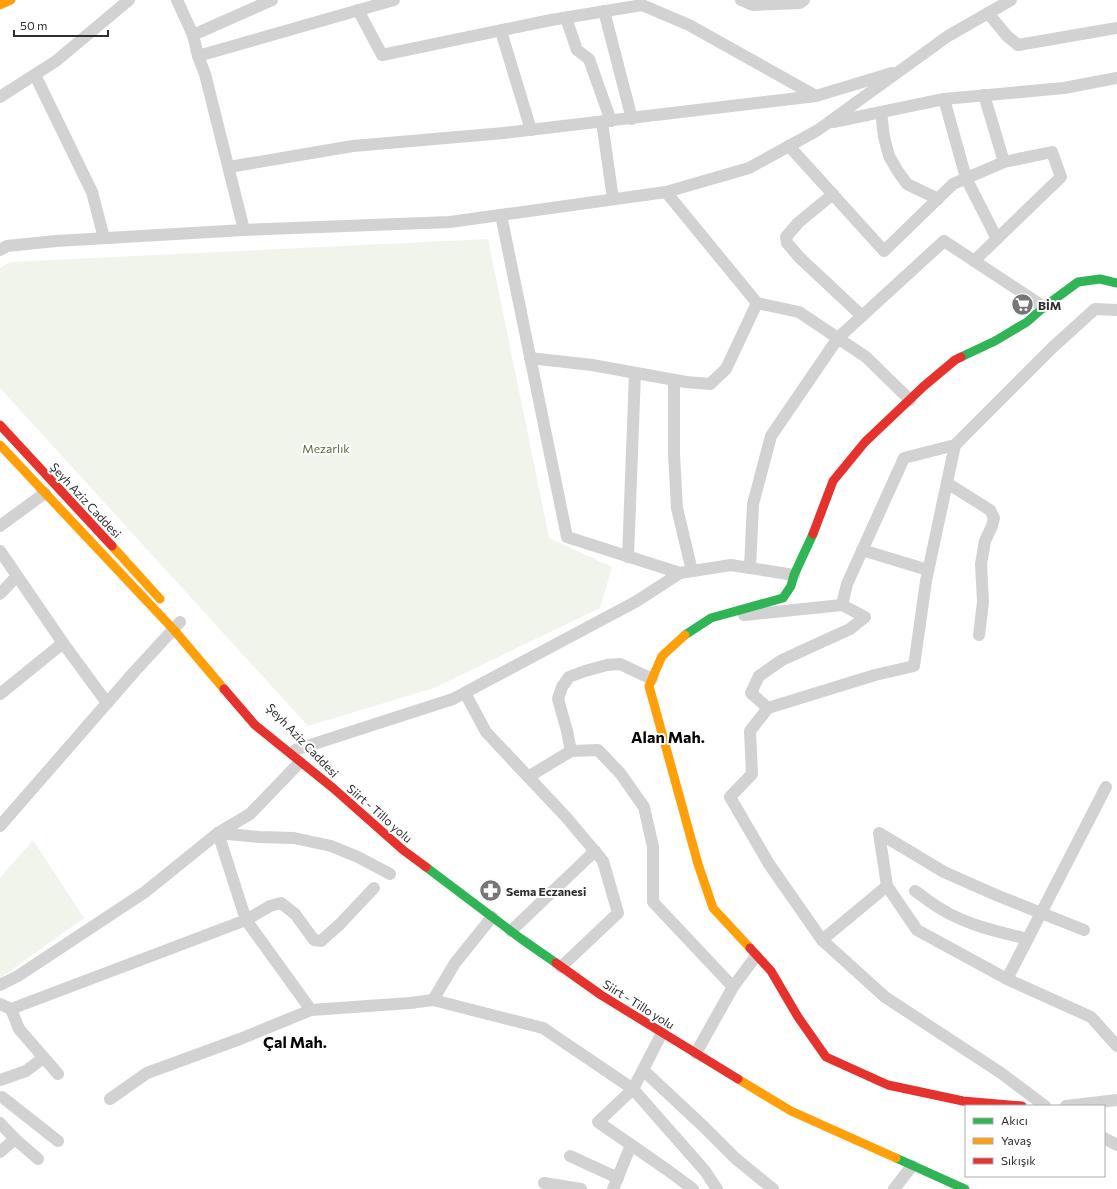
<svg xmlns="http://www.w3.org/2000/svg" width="1117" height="1189" viewBox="0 0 1117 1189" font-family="Commissioner,sans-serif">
  <rect width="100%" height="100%" fill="#fff"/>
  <g fill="#f1f4eb">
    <path d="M488 239 549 538 612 567 600 608 434 688 308 726 0 388V268L10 262Z"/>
    <path d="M33 840 84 918 0 978V878Z"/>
  </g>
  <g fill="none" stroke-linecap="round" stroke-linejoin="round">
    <g stroke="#d2d2d2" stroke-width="12">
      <path d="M177 0 193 35 198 56 205 74 244 230"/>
      <path d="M741 0 753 5 800 3 804 0"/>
      <path d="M358 10 382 55 551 20 642 5 689 25 816 96"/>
      <path d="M604 11 632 119"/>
      <path d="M988 13 1007 36 1018 45 1117 28"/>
      <path d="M566 18 577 50 589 59 611 121"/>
      <path d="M501 31 531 130"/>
      <path d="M193 35 272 0"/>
      <path d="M198 56 394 0"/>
      <path d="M35 75 92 192 104 238"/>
      <path d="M984 95 1004 162"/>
      <path d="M0 97 56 61 129 0"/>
      <path d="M944 99 966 178 997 239"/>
      <path d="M881 112 884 137 889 156 897 170 907 184 938 199"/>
      <path d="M602 122 613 199"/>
      <path d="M833 122 944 99 1064 88 1117 78"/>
      <path d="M789 146 884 251 953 184 1004 162 1052 152 1061 177 974 261"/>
      <path d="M229 167 353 146 504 133 816 96 892 73"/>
      <path d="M666 192 757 303 799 312 866 357 910 400"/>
      <path d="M833 194 798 223 786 237 787 243 799 257 862 316"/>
      <path d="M501 215 567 537 680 573"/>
      <path d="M0 250 7 246 56 241 244 230 450 222 666 192 749 168 818 130 948 36 1011 0"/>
      <path d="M530 358 592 365 686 382 710 384 726 369 757 303"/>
      <path d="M674 380V454L677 508 692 571"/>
      <path d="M955 445 926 581 914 666 875 675 768 708 750 731 752 774 730 797 769 864 822 940 885 997 1001 1073 1045 1106"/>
      <path d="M947 483 990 510 994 518 992 526 985 541 981 564 983 602 979 635"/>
      <path d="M0 526 45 493"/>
      <path d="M862 550 928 570"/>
      <path d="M0 551 63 643 107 703"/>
      <path d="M628 557 635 373"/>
      <path d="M750 568 753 504 771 436 838 338 944 241 1044 307"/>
      <path d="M0 594 17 576"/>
      <path d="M842 605 847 584 904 458 955 445 1053 347 1095 309 1117 310"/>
      <path d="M744 615 842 605 865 617 850 629 782 660 759 676 751 693 768 708"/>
      <path d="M465 693 486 732 566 817 603 861 618 913 561 967"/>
      <path d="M0 694 63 643"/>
      <path d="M295 750 453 699 637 601 680 573 731 565 794 575"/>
      <path d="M571 751 567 731 558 699 562 687 569 677 585 671 607 665 620 664 652 679"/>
      <path d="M528 777 571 751 598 750 620 773 644 807 653 847V902L733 987 756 956"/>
      <path d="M0 826 135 671 180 622"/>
      <path d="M390 874 358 857 331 846 294 838 259 837 218 833 246 920 311 1010 410 1003 433 1000 543 1028 633 1089 662 1033"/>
      <path d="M915 891C924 897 932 904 941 909 967 925 998 932 1028 939"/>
      <path d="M1084 930 996 895 944 872 879 833 887 886 917 930 1007 979 1091 1017 1117 1046"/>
      <path d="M511 931 595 851"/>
      <path d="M822 940 887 886"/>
      <path d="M1007 979 1106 787"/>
      <path d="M0 985 18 976 145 892 218 833 250 814 300 762"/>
      <path d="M433 1000 455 963 492 917"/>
      <path d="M0 1004 11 1009 246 920 270 906 281 903 295 914 314 940 321 941 339 925 374 888"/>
      <path d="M11 1009 19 1029 58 1074"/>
      <path d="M696 1053 733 987"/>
      <path d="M643 1070 703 1126 735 1158 773 1189"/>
      <path d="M0 1080 26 1071 43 1058"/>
      <path d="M2 1097 58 1141"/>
      <path d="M110 1099 147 1073 240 1039 311 1010"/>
      <path d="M1066 1106 1117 1100"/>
      <path d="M0 1123 15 1139 38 1159"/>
      <path d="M1104 1138 1117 1145"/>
      <path d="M0 1152 15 1139"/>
      <path d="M570 1156 618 1178"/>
      <path d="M544 1183 581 1189"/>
      <path d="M613 1189 631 1145"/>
      <path d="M693 1189 666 1169 598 1122 633 1089 705 1171 717 1189"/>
      <path d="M894 1189 912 1166"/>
    </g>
    <g stroke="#30b455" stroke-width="9">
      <path d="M961 357 995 341 1027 322 1044 307 1078 282 1100 279 1117 283"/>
      <path d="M685 635 711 618 783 598 791 586 794 575 813 534"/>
      <path d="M426 867 520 938 556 963"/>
      <path d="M896 1158 965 1189"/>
    </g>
    <g stroke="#ff9f0a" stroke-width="9">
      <path d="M0 5 11 0"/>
      <path d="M0 445 174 630 224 689"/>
      <path d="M112 546 160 599"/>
      <path d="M685 635 662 656 649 686 698 864 713 908 750 948"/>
      <path d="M738 1079 791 1111 896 1158"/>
    </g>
    <g stroke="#e5322d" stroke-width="9">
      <path d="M0 425 112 546"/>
      <path d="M813 534 833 481 865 442 924 386 955 360 961 357"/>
      <path d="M224 689 255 725 333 788 403 850 426 867"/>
      <path d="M750 948 771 971 798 1017 826 1057 888 1085 963 1101 1022 1106"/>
      <path d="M556 963 601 995 738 1079"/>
    </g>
  </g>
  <defs>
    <symbol id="supermarket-disc" viewBox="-11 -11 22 22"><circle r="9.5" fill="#767676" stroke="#fff"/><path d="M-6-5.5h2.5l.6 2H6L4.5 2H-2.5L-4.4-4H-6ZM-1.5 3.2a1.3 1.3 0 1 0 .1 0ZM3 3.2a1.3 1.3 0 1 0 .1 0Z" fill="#fff"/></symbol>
    <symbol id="pharmacy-disc" viewBox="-11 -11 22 22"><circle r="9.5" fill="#767676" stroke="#fff"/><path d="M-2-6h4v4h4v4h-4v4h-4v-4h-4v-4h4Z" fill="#fff"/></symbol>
  </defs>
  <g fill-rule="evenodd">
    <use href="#supermarket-disc" x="1010" y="292" width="25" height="25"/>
    <use href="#pharmacy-disc" x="478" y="878" width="25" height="25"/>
  </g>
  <g text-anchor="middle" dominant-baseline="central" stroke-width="4" stroke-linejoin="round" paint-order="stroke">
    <g font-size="12" font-weight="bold" fill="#2d2d2d" stroke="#fff" text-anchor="start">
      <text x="1038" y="305">BİM</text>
      <text x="506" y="891">Sema Eczanesi</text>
    </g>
    <g font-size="12" fill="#58693b" stroke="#fff">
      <text x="326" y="448">Mezarlık</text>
    </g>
    <g font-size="12" fill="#2d2d2d" stroke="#fff">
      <text transform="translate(86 500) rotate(47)">Şeyh Aziz Caddesi</text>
      <text transform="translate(303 740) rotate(46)">Şeyh Aziz Caddesi</text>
      <text transform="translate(380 813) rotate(41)">Siirt - Tillo yolu</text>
      <text transform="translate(639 1004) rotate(32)">Siirt - Tillo yolu</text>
    </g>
    <g font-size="16" font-weight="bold" fill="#000" stroke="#fff">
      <text x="668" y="736">Alan Mah.</text>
      <text x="295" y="1041">Çal Mah.</text>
    </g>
  </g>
  <rect x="965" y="1105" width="140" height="72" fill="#ffffff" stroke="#ababab"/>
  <rect x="973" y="1118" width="20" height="6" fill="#30b455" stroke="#ababab"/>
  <text x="1001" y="1125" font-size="12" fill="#2d2d2d">Akıcı</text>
  <rect x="973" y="1138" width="20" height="6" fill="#ff9f0a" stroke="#ababab"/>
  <text x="1001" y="1145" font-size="12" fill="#2d2d2d">Yavaş</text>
  <rect x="973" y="1158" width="20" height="6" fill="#e5322d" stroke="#ababab"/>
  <text x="1001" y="1165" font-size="12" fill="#2d2d2d">Sıkışık</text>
  <path d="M14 30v6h94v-6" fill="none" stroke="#2d2d2d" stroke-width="2"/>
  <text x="20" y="30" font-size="12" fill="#2d2d2d" stroke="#ffffff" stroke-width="3" paint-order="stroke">50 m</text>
</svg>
